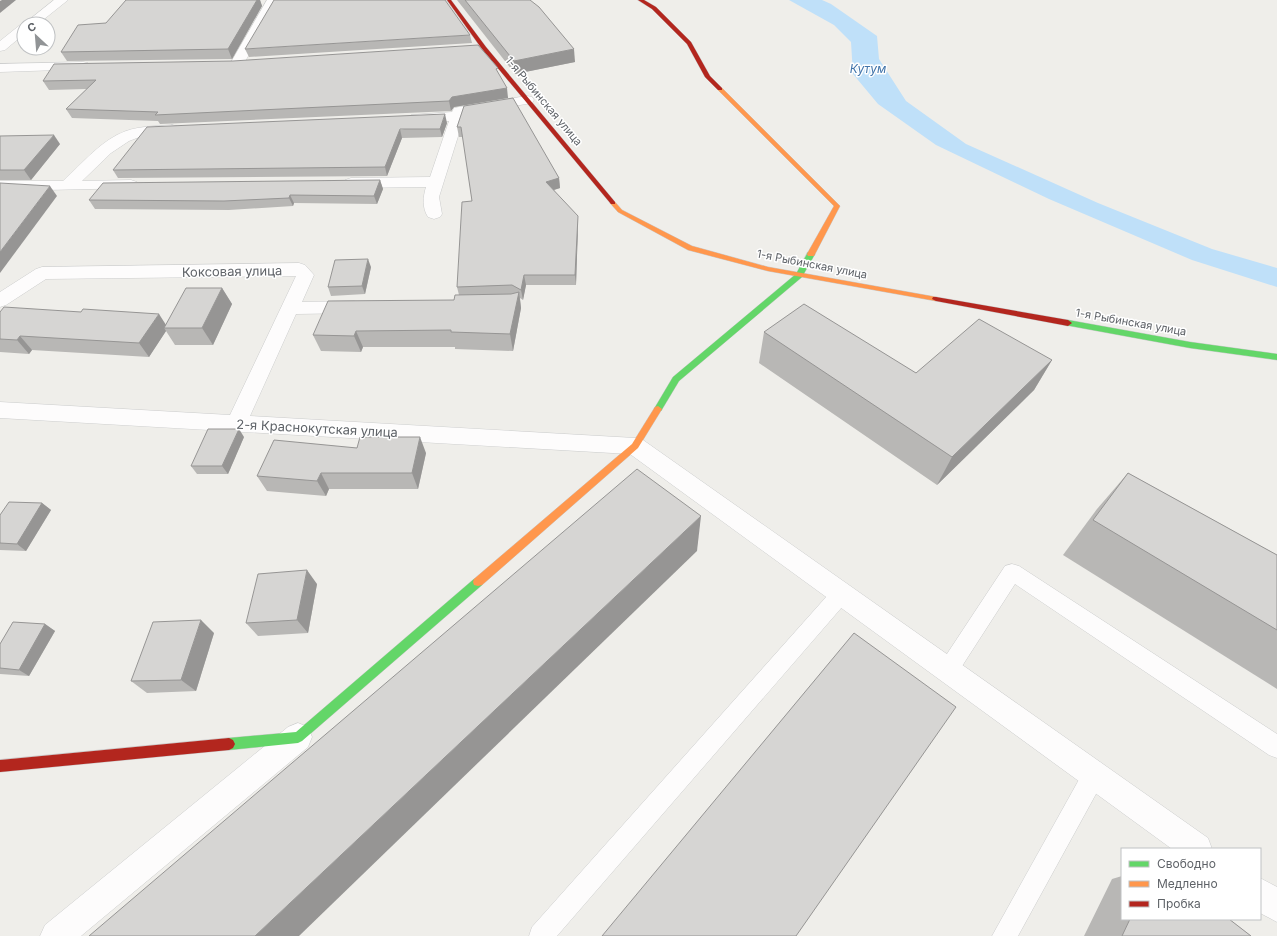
<svg xmlns="http://www.w3.org/2000/svg" width="1277" height="936" viewBox="0 0 1277 936" font-family="Inter,sans-serif">
  <rect width="100%" height="100%" fill="#efeeea"/>
  <path fill="#bfe0f9" d="M789 0H822L831 4 877 36 879 59 906 101 966 144 1098 203 1212 249 1277 268V287L1192 260 1049 199 936 145 878 104 853 74 851 42 834 25Z"/>
  <g fill="none" stroke-linecap="round" stroke-linejoin="round">
    <defs>
      <g id="lane">
        <path d="M1012 564 1019 566 1277 734V758L1269 755 1015 584 955 677 948 680 941 677 938 670 941 663 1005 566Z"/>
        <path d="M842 584 849 587 852 593 849 599 557 936H529L532 927 835 587Z"/>
        <path d="M1094 764 1102 767 1105 775 1102 783 1018 936H992L1086 767Z"/>
      </g>
      <g id="street">
        <path d="M54 0H68L38 24H24Z"/>
        <path d="M267 0H279L242 67H232L230 64Z"/>
        <path d="M24 24V34L5 50 0 51V41L20 25Z"/>
        <path d="M83 62 88 63 90 66 88 69 0 72V64Z"/>
        <path d="M527 96 532 97 534 100 532 103 465 114 439 197 442 214 440 217 434 219 428 217C422 208 423 197 426 187L351 188 345 186 343 183 345 180 351 178 430 177 449 121 416 122 411 121 409 118 411 115 452 112 454 108 459 107Z"/>
        <path d="M172 125 177 126 179 129 177 132 142 136 129 141 111 153 82 181 131 180 137 182 139 185 137 188 0 191V181H63C83 163 101 140 126 131 141 126 157 126 172 125Z"/>
        <path d="M299 263 305 265 314 275 302 302 354 301 361 303 363 307 361 311 354 313 296 314 250 416 635 438 643 440 1208 838 1212 849H1172L630 454 0 418V402L230 415 296 276 46 279 6 305 0 307V292L36 269 42 267Z"/>
        <path d="M298 723 308 727 312 737 308 747 81 936H40L45 925 288 727Z"/>
        <path d="M1260 878 1277 887V922L1260 913Z"/>
      </g>
      <g id="fast">
        <path d="M808 252H814L815 254 802 277 679 381 661 411H655L654 409 673 377 796 274Z"/>
        <path d="M1068 320 1190 342 1277 354V360L1190 348 1065 325 1064 323Z"/>
        <path d="M478 578 482 579 483 582 482 585 302 741 298 743 229 750 225 748 223 744 225 740 229 738 296 732 474 579Z"/>
      </g>
      <g id="slow">
        <path d="M718 88H722L840 206 814 256H808L807 254 834 206 718 90Z"/>
        <path d="M613 201 615 202 622 210 692 246 768 267 936 297 940 299 936 301 768 271 688 250 618 212 610 203Z"/>
        <path d="M658 406 662 409 638 448 482 585 478 586 474 585 473 582 474 579 632 444 655 407Z"/>
      </g>
      <g id="jam">
        <path d="M447 0H451L486 47 615 202V204H611L482 49Z"/>
        <path d="M638 0H644L656 7 691 42 710 76 722 88V90H718L705 77 687 44 652 9Z"/>
        <path d="M933 297H936L1068 320 1072 323 1068 326 936 301 932 299Z"/>
        <path d="M229 738 233 740 235 744 233 748 229 750 0 772V760Z"/>
      </g>
    </defs>
    <use href="#lane" stroke="#cbcccc" stroke-width="1"/>
    <use href="#street" stroke="#cbcccc" stroke-width="1"/>
    <use href="#fast" stroke="#cacacb" stroke-width="1"/>
    <use href="#slow" stroke="#cacacb" stroke-width="1"/>
    <use href="#jam" stroke="#cacacb" stroke-width="1"/>
    <use href="#lane" fill="#fdfcfc" fill-rule="evenodd"/>
    <use href="#street" fill="#fdfcfc" fill-rule="evenodd"/>
    <use href="#fast" fill="#63d668" fill-rule="evenodd"/>
    <use href="#slow" fill="#ff974d" fill-rule="evenodd"/>
    <use href="#jam" fill="#b3261e" fill-rule="evenodd"/>
  </g>
  <g fill="#b8b7b5">
    <path d="M257 0H260L262 6 232 59 67 61 61 52 106 23Z"/>
    <path d="M457 0H530L575 62 515 74Z"/>
    <path d="M470 35 472 43 249 57 245 49Z"/>
    <path d="M233 61 498 73 508 98 454 107 451 111 160 124 158 121 72 118 66 109 87 89 49 90 43 81Z"/>
    <path d="M464 106 559 178 560 188 554 190 578 226 576 285H526L523 300 520 298 521 308 513 351 455 349V347H363L361 352 321 351 313 335 454 300 459 295 457 287 472 201 463 137H459L457 127Z"/>
    <path d="M447 123 442 137 402 138 387 176 118 178 113 170Z"/>
    <path d="M0 136 60 144 31 180H0Z"/>
    <path d="M380 180 383 189 377 204 294 203 293 206 229 210 95 209 89 200Z"/>
    <path d="M371 267 365 294 331 296 328 287Z"/>
    <path d="M222 288 232 304 213 345H175L166 331 149 357 32 350 29 354 0 352V312L166 325Z"/>
    <path d="M764 332 916 373 1052 360 1034 390 937 485 759 363Z"/>
    <path d="M244 437 228 474H197L191 466Z"/>
    <path d="M357 448 426 453 418 489H329L326 496 267 491 257 476Z"/>
    <path d="M1128 473 1277 555V689L1063 555 1097 509Z"/>
    <path d="M42 503 51 510 26 551 0 550V515Z"/>
    <path d="M317 584 308 633 258 636 246 623Z"/>
    <path d="M45 624 55 631 29 676 0 674V644Z"/>
    <path d="M214 633 196 691 147 693 131 681Z"/>
    <path d="M1122 876V919H1229L1251 936H1084L1112 879Z"/>
  </g>
  <g fill="#969594">
    <path d="M2 0H16L0 13V1Z"/>
    <path d="M257 0H260L262 6 232 59 228 49Z"/>
    <path d="M574 49 575 62 515 74 514 61Z"/>
    <path d="M507 88 508 98 454 107 451 111 449 101 452 97Z"/>
    <path d="M445 114 447 123 442 137 440 129Z"/>
    <path d="M400 129 402 138 387 176 385 167Z"/>
    <path d="M54 135 60 144 31 180 24 170Z"/>
    <path d="M559 178 560 188 547 192 546 182Z"/>
    <path d="M380 180 383 189 377 204 374 196Z"/>
    <path d="M50 186 57 196 0 273V252Z"/>
    <path d="M290 195 294 203 293 206 289 198Z"/>
    <path d="M578 216V226L576 285 575 275Z"/>
    <path d="M368 259 371 267 365 294 362 286Z"/>
    <path d="M524 275 526 285 523 300 521 290Z"/>
    <path d="M222 288 232 304 213 345 202 328Z"/>
    <path d="M519 292 521 308 513 351 510 334Z"/>
    <path d="M159 314 168 328H164L166 331 149 357 139 343Z"/>
    <path d="M356 331 363 347 361 352 354 336Z"/>
    <path d="M20 336 32 350 29 354 17 340Z"/>
    <path d="M1052 360 1034 390 937 485 952 457Z"/>
    <path d="M239 429 244 437 228 474 222 466Z"/>
    <path d="M420 437 426 453 418 489 412 473Z"/>
    <path d="M321 473 329 489 326 496 317 481Z"/>
    <path d="M42 503 51 510 26 551 17 544Z"/>
    <path d="M701 516 697 551 299 936H255Z"/>
    <path d="M307 570 317 584 308 633 297 620Z"/>
    <path d="M201 620 214 633 196 691 181 680Z"/>
    <path d="M45 624 55 631 29 676 19 670Z"/>
  </g>
  <g fill="#d6d5d3" stroke="#969594">
    <path d="M126 0H257L228 49 61 52 78 25 106 23Z"/>
    <path d="M274 0H445L470 35 245 49Z"/>
    <path d="M465 0H530L539 7 574 49 514 61Z"/>
    <path d="M478 45 498 68 496 69 507 88 452 97 449 101 155 115 158 112 66 109 96 80 43 81 54 64 233 61Z"/>
    <path d="M513 98 559 178 546 182 578 216 575 275H524L521 290 512 285 457 287 462 202 472 201 461 127H457L464 106Z"/>
    <path d="M445 114 440 129H400L385 167 113 170 147 127Z"/>
    <path d="M54 135 24 170H0V136Z"/>
    <path d="M380 180 374 196 290 195 289 198 224 201 89 200 103 183Z"/>
    <path d="M0 183 50 186 0 252Z"/>
    <path d="M368 259 362 286 328 287 335 260Z"/>
    <path d="M186 288H222L202 328H164Z"/>
    <path d="M519 292 510 334 451 332V330L356 331 354 336 313 335 328 301 454 300 455 295 511 294Z"/>
    <path d="M804 304 916 373 979 319 1052 360 952 457 764 332Z"/>
    <path d="M4 307 81 312 83 309 159 314 139 343 20 336 17 340 0 339V312Z"/>
    <path d="M208 429H239L222 466H191Z"/>
    <path d="M360 437H420L412 473H321L317 481 257 476 274 440 357 448Z"/>
    <path d="M637 469 701 516 255 936H89Z"/>
    <path d="M1128 473 1277 555V630L1093 520Z"/>
    <path d="M9 502 42 503 17 544 0 543V515Z"/>
    <path d="M307 570 297 620 246 623 258 574Z"/>
    <path d="M201 620 181 680 131 681 153 622Z"/>
    <path d="M13 622 45 624 19 670 0 668V644Z"/>
    <path d="M854 633 956 707 796 936H602Z"/>
    <path d="M1130 919H1229L1251 936H1122Z"/>
  </g>
  <g text-anchor="middle" dominant-baseline="central" stroke-width="3" stroke-linejoin="round" paint-order="stroke">
    <g font-size="11" fill="#5f6368" stroke="#fff">
      <text transform="translate(544 101) rotate(50)">1-я Рыбинская улица</text>
      <text transform="translate(812 264) rotate(11)">1-я Рыбинская улица</text>
      <text transform="translate(1131 322) rotate(10)">1-я Рыбинская улица</text>
    </g>
    <g font-size="12" font-style="italic" fill="#4174aa" stroke="#fff">
      <text x="868" y="68">Кутум</text>
    </g>
    <g font-size="13" fill="#5f6368" stroke="#fff">
      <text transform="translate(232 271) rotate(-1)">Коксовая улица</text>
      <text transform="translate(317 428) rotate(3)">2-я Краснокутская улица</text>
    </g>
  </g>
  <rect x="1121" y="848" width="140" height="72" fill="#ffffff" stroke="#bfc1c3"/>
  <rect x="1129" y="861" width="20" height="6" fill="#63d668" stroke="#bfc1c3"/>
  <text x="1157" y="868" font-size="12" fill="#5f6368">Свободно</text>
  <rect x="1129" y="881" width="20" height="6" fill="#ff974d" stroke="#bfc1c3"/>
  <text x="1157" y="888" font-size="12" fill="#5f6368">Медленно</text>
  <rect x="1129" y="901" width="20" height="6" fill="#b3261e" stroke="#bfc1c3"/>
  <text x="1157" y="908" font-size="12" fill="#5f6368">Пробка</text>
  <g transform="translate(36 36) rotate(334)"><circle r="19" fill="#ffffff" stroke="#bfc1c3"/>
  <path d="M0-3L7 15L0 10L-7 15Z" fill="#919496"/>
  <text y="-6" font-size="11" font-weight="bold" text-anchor="middle" fill="#5f6368">С</text>
  </g>
</svg>
